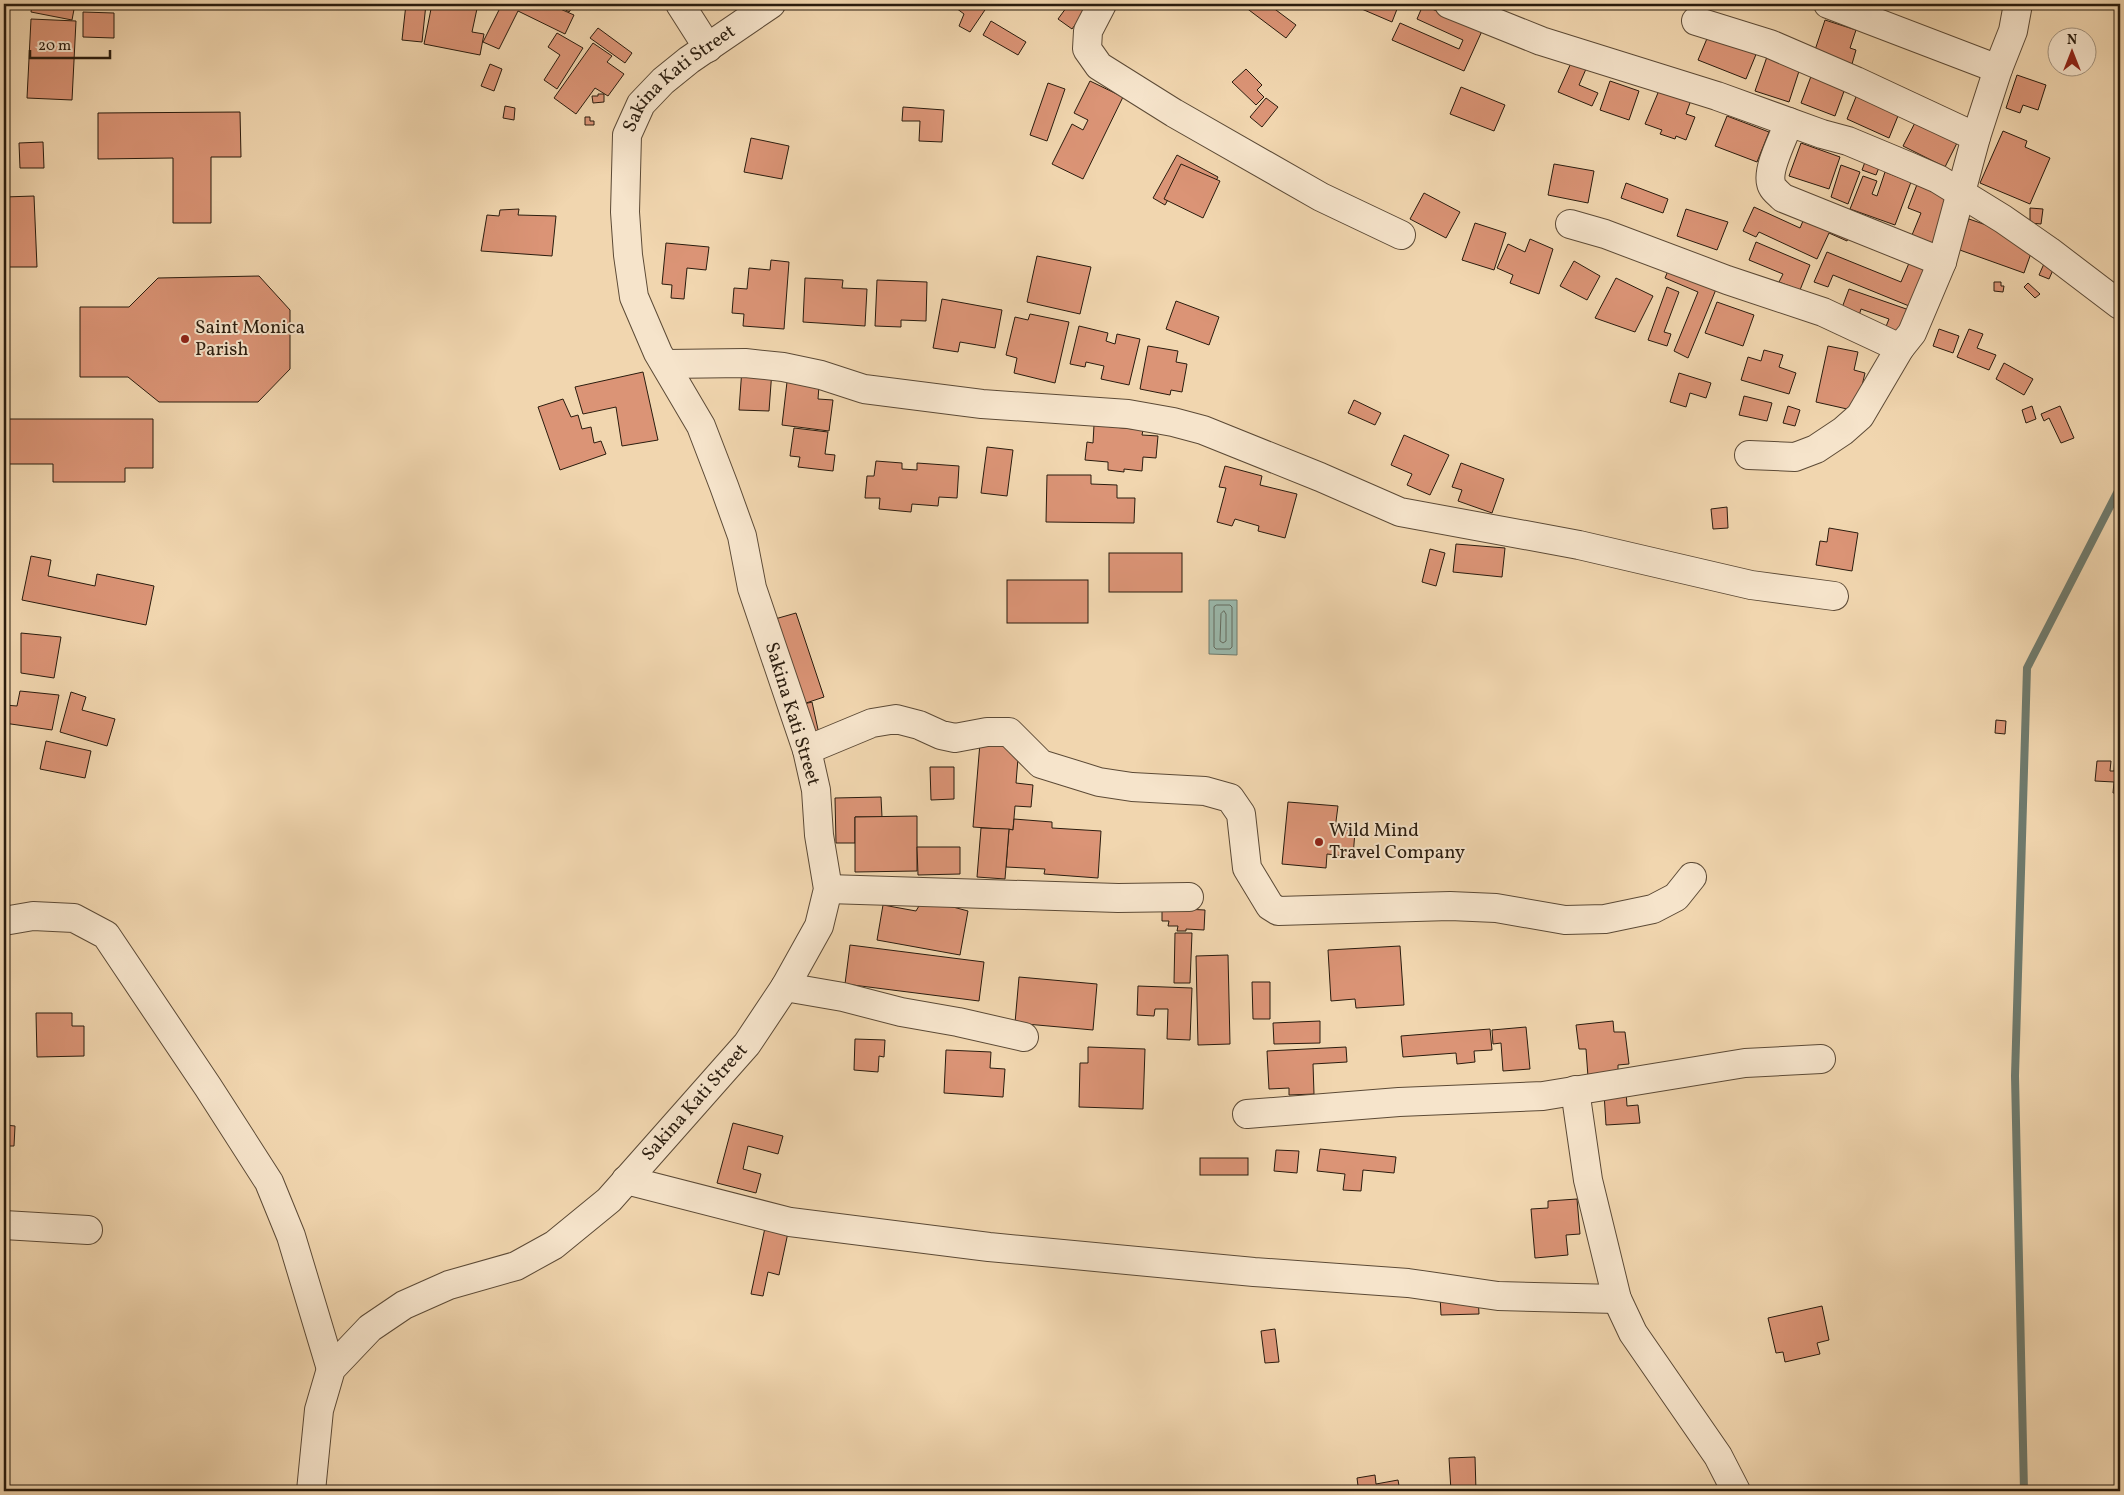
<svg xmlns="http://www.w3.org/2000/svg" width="2124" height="1495" viewBox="0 0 2124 1495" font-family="Vollkorn,serif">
  <rect width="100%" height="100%" fill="#f1d6af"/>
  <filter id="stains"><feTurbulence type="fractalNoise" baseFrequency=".004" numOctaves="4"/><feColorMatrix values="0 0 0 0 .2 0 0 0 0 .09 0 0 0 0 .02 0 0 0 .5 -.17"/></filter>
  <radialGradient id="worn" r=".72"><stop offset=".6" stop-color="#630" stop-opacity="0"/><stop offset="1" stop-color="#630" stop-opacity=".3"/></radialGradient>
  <path fill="#9bb9ad" stroke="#6e7a6d" d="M1209 600H1237V655L1209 654Z"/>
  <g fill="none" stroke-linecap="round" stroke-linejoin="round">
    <g stroke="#626a5e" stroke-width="1">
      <path d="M1217 605H1230L1232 607V647L1230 649H1216L1214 647V607Z"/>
      <path d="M1224 611 1226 614V641L1223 643 1220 641 1221 614Z"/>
    </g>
    <path stroke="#6e7a6d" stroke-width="8" d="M2024 1491 2015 1076 2027 668 2120 487"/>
  </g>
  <g fill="#db9476" stroke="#2a1c0e">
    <path d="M32 4H75L72 20 31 12Z"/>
    <path d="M406 4H426L422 42 402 40Z"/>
    <path d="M432 4H478L472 32 484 34 480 55 424 44Z"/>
    <path d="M502 4H549L574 15 565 34 518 11 499 49 483 42Z"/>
    <path d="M556 4H575L569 12Z"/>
    <path d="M953 4H989L970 32 959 26 964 14 952 5Z"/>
    <path d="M1069 4H1090L1072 29 1058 19Z"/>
    <path d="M1241 4H1268L1296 25 1286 38Z"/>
    <path d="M1350 4H1399L1392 22Z"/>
    <path d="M1423 5 1482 31 1464 71 1392 40 1400 23 1459 49 1463 40 1417 19Z"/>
    <path d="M83 12 114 13V38L83 37Z"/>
    <path d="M31 19 76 21 72 100 27 98Z"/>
    <path d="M1825 20 1856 30 1850 48 1856 50 1850 71 1812 59Z"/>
    <path d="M991 21 1026 42 1018 55 983 35Z"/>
    <path d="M598 28 632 53 625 63 590 38Z"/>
    <path d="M1711 29 1759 47 1746 79 1698 60Z"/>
    <path d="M557 33 583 48 557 89 544 80 560 55 548 47Z"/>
    <path d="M593 43 612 56 607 62 624 74 608 96 595 88 576 114 554 98Z"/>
    <path d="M1769 51 1802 62 1789 102 1755 91Z"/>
    <path d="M1571 63 1586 69 1579 85 1598 93 1592 106 1558 92Z"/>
    <path d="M490 64 502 69 494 91 481 86Z"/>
    <path d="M1246 69 1262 85 1257 90 1264 97 1256 105 1232 82Z"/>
    <path d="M1813 71 1847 83 1835 116 1801 103Z"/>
    <path d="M2017 75 2046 85 2038 110 2023 105 2020 113 2006 108Z"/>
    <path d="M1090 81 1123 97 1083 179 1052 164 1072 124 1083 130 1088 120 1074 113Z"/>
    <path d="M1610 81 1639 91 1629 120 1600 110Z"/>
    <path d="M1048 83 1065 89 1047 141 1030 135Z"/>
    <path d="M1461 87 1505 105 1494 131 1450 114Z"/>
    <path d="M1660 88 1691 100 1686 114 1695 117 1686 140 1676 136 1675 139 1660 134 1662 130 1645 124Z"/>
    <path d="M1858 92 1900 111 1889 138 1847 119Z"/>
    <path d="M598 94H604V102L593 103 592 96H598Z"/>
    <path d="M1266 98 1278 107 1262 127 1250 117Z"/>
    <path d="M505 106 515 108 514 120 503 118Z"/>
    <path d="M903 107 944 110 942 142 919 141 920 121H902Z"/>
    <path d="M240 112 241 157H211V223H173V158L98 159V113Z"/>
    <path d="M1919 115 1961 135 1945 167 1903 146Z"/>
    <path d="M1727 116 1769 132 1757 162 1715 146Z"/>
    <path d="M585 117H590V121H594V125H585Z"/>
    <path d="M2003 131 2027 141 2025 147 2050 158 2030 204 1980 183Z"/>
    <path d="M4 136 7 163H4Z"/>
    <path d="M751 138 789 146 782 179 744 172Z"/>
    <path d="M43 142 44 168H20L19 143Z"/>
    <path d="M1801 143 1840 157 1829 189 1789 176Z"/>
    <path d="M1868 154 1882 160 1876 175 1862 170Z"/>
    <path d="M1177 155 1218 177 1199 212 1170 196 1165 205 1153 198Z"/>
    <path d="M1181 164 1220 181 1203 218 1164 199Z"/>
    <path d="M1554 164 1594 171 1588 203 1548 195Z"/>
    <path d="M1841 165 1860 172 1848 204 1831 197Z"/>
    <path d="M1885 172 1911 182 1895 225 1850 209 1863 176 1877 181 1872 194 1877 196Z"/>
    <path d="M1918 182 1951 195 1937 245 1912 235 1921 213 1908 208Z"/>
    <path d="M1626 183 1668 199 1663 213 1621 198Z"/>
    <path d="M1424 193 1460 212 1446 238 1410 219Z"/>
    <path d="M34 196 37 267H6V231L4 232V197Z"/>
    <path d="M1754 207 1800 228 1806 214 1850 234 1847 241 1829 233 1817 259 1759 232 1756 237 1743 231Z"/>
    <path d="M2030 208 2043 209 2041 224 2030 223Z"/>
    <path d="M519 209 518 215 556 216 552 256 481 251 487 215 499 216 500 210Z"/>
    <path d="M1686 209 1728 222 1717 250 1677 236Z"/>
    <path d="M1969 219 2035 242 2024 273 1957 249Z"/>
    <path d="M1475 223 1506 233 1494 270 1462 260Z"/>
    <path d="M1530 239 1553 249 1539 294 1510 283 1513 275 1497 268 1508 244 1525 252Z"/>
    <path d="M1756 242 1810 265 1800 290 1779 282 1783 274 1749 260Z"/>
    <path d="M666 243 709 247 706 270 687 268 684 299 671 298 672 285 662 284Z"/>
    <path d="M1827 252 1901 282 1912 256 1932 264 1914 308 1833 275 1828 287 1814 282Z"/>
    <path d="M1037 256 1091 267 1080 314 1027 302Z"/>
    <path d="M2047 257 2057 261 2049 279 2039 275Z"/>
    <path d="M771 260 789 262 784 329 743 326 744 314 732 313 734 288 747 289 749 268 770 270Z"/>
    <path d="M1574 261 1600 276 1587 300 1560 286Z"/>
    <path d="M1672 261 1719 282 1688 358 1674 351 1698 292 1665 278Z"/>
    <path d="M259 276 290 310V369L258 402H159L128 377H80V307H129L158 278Z"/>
    <path d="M805 278 843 280 842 288 867 289 865 326 803 322Z"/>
    <path d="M1616 278 1653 296 1635 332 1595 318Z"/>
    <path d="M877 280 927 282 926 321 901 320V327L875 326Z"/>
    <path d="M1994 282H2001V286H2004L2003 292 1994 291Z"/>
    <path d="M2028 283 2040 294 2035 298 2024 287Z"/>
    <path d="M1667 287 1679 292 1664 332 1671 334 1667 346 1648 340Z"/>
    <path d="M1849 289 1912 311 1903 336 1885 329 1889 319 1861 309 1858 319 1840 313Z"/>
    <path d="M942 299 1002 310 995 348 960 342 958 352 933 348Z"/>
    <path d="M1176 301 1219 317 1209 345 1166 329Z"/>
    <path d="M1717 302 1754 315 1743 346 1705 333Z"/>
    <path d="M1030 314 1069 322 1055 383 1014 373 1017 358 1006 355 1015 317 1028 320Z"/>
    <path d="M1079 326 1108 333 1106 341 1115 344 1117 334 1140 339 1129 385 1101 379 1104 366 1086 362 1085 367 1070 364Z"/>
    <path d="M1939 329 1959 336 1953 353 1933 346Z"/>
    <path d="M1969 329 1983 334 1977 348 1996 355 1989 370 1957 357Z"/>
    <path d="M1148 346 1178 351 1176 362 1187 364 1182 392 1171 390 1170 395 1140 389Z"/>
    <path d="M1828 346 1858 352 1854 370 1865 373 1856 411 1816 402Z"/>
    <path d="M1764 350 1783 355 1779 367 1796 373 1789 394 1741 380 1748 357 1761 361Z"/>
    <path d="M2004 363 2033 379 2024 395 1996 379Z"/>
    <path d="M742 368 772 370 769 411 739 410Z"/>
    <path d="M643 372 658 440 622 446 616 407 583 414 575 387Z"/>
    <path d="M1679 373 1711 383 1706 398 1690 393 1686 407 1670 402Z"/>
    <path d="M787 382 819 386 818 399 833 400 829 431 782 425Z"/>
    <path d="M1744 396 1772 403 1767 421 1739 415Z"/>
    <path d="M563 399 571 417 578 415 582 429 591 427 594 443 601 441 606 454 560 470 538 407Z"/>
    <path d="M1354 400 1381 413 1375 425 1348 413Z"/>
    <path d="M1788 406 1800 410 1795 426 1783 423Z"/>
    <path d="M2032 406 2036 419 2026 423 2022 410Z"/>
    <path d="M2060 406 2074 438 2061 443 2049 418 2044 421 2041 414Z"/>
    <path d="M4 419H153V468H125V482H53V464H4Z"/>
    <path d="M1094 425 1143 430 1142 435 1158 436 1156 458 1143 457 1142 471 1124 469V472L1108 470V462L1085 460 1087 442 1093 443Z"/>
    <path d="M794 428 828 432 825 454 835 455 833 471 798 467 800 457 790 456Z"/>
    <path d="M1404 435 1449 455 1430 495 1407 485 1412 474 1391 465Z"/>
    <path d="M987 447 1013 450 1007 496 981 493Z"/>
    <path d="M876 461 902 463V469L917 470V463L959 466 957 498 939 497 938 506 912 504 911 512 879 509 880 498H865L867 476H874Z"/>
    <path d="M1461 463 1504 479 1492 513 1458 501 1462 490 1452 487Z"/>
    <path d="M1225 466 1262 476 1260 485 1297 494 1285 538 1258 531 1259 526 1235 519 1232 526 1217 522 1226 488 1219 487Z"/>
    <path d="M1047 475H1091V484L1117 485V498H1135L1134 523 1046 522Z"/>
    <path d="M1727 507 1728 528 1713 529 1711 509Z"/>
    <path d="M1829 528 1858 533 1852 571 1816 565 1820 541 1827 542Z"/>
    <path d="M1456 544 1505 548 1502 577 1453 572Z"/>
    <path d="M1430 549 1445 553 1436 586 1422 582Z"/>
    <rect x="1109" y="553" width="73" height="39"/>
    <path d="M31 556 51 560 48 576 95 586 97 574 154 586 146 625 22 600Z"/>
    <rect x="1007" y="580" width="81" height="43"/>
    <path d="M796 613 824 697 800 705 775 619Z"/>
    <path d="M21 633 61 637 54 678 21 673Z"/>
    <path d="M20 691 59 695 52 730 4 723V705L17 706Z"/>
    <path d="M71 692 86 697 82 710 115 719 107 746 60 732Z"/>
    <path d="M812 702 819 734 808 737 800 705Z"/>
    <path d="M1996 720 2006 721 2005 734 1995 733Z"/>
    <path d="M2116 737H2120V793H2113L2114 782 2095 781 2097 761H2111L2110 771H2114Z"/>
    <path d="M46 741 91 751 85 778 40 769Z"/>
    <path d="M980 743 1019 746 1016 783 1033 785 1031 807 1015 806 1013 830 973 827Z"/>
    <path d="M930 767H954V799L931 800Z"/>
    <path d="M881 797 882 817H855V843H836L835 798Z"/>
    <path d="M1288 802 1338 806 1335 829 1355 831 1353 857 1327 854 1326 868 1282 864Z"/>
    <path d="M917 816V871L855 872V817Z"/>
    <path d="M1014 819 1052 822V828L1101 831 1098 878 1044 874 1045 869 1006 867 1009 829 1013 830Z"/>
    <path d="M981 828 1009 829 1005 879 977 877Z"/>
    <path d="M917 847H960V874L918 875Z"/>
    <path d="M923 899 968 911 960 955 877 940 883 905 916 911Z"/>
    <path d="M1162 908 1205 910 1204 930 1186 929V931H1177L1178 926H1168L1169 921H1162Z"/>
    <path d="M1175 933H1192L1190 983H1174Z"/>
    <path d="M850 945 984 962 979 1001 845 984Z"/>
    <path d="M1400 946 1404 1005 1356 1008 1355 999 1331 1001 1328 950Z"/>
    <path d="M1228 955 1230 1044 1198 1045 1196 956Z"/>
    <path d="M1019 977 1097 984 1093 1030 1015 1023Z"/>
    <path d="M1252 982H1270V1019H1253Z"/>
    <path d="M1138 986 1192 988 1190 1040 1167 1039 1168 1009H1155L1154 1016 1137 1015Z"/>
    <path d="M36 1013H72V1026H84V1056L37 1057Z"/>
    <path d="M1320 1021V1043L1274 1044 1273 1023Z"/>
    <path d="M1613 1021 1614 1032H1625L1629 1064 1618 1065V1074L1588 1077 1586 1049H1579L1576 1025Z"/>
    <path d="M1526 1027 1530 1069 1503 1071 1501 1043 1493 1044 1492 1030Z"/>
    <path d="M1490 1029 1492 1050 1474 1051 1475 1062 1457 1064 1456 1053 1403 1057 1401 1036Z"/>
    <path d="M855 1039 885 1040 884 1057 879 1056 878 1072 854 1070Z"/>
    <path d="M1088 1047 1145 1049 1143 1109 1079 1107 1080 1063H1088Z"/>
    <path d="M1346 1047 1347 1062 1313 1064 1314 1094 1289 1095V1088L1269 1089 1267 1051Z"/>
    <path d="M946 1050 991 1052 990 1068 1005 1069 1003 1097 944 1093Z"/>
    <path d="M1626 1091 1627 1106 1638 1105 1640 1123 1606 1125 1604 1093Z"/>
    <path d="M4 1105H6L5 1125 15 1126 14 1146H6L5 1167Z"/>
    <path d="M733 1123 783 1136 778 1154 748 1146 743 1169 761 1174 756 1193 717 1183Z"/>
    <path d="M1320 1149 1396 1157 1394 1173 1363 1170 1361 1191 1343 1190 1345 1174 1317 1171Z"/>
    <path d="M1276 1150 1299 1151 1297 1173 1274 1171Z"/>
    <rect x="1200" y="1158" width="48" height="17"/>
    <path d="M1577 1199 1580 1234 1566 1235 1568 1255 1535 1258 1531 1209 1548 1208V1201Z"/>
    <path d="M766 1223 789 1228 779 1275 768 1272 763 1296 751 1294Z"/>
    <path d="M1478 1295 1479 1314 1441 1315 1440 1296Z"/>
    <path d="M1822 1306 1829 1340 1817 1343 1820 1354 1785 1362 1783 1352 1776 1353 1768 1318Z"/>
    <path d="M1275 1329 1279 1362 1265 1363 1261 1331Z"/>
    <path d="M1475 1457 1476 1491H1451L1449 1458Z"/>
    <path d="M1375 1475 1376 1484 1398 1480 1400 1491H1333L1358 1486 1357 1478Z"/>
  </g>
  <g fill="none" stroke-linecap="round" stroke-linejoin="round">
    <defs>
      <g id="minor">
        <path d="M680 4 708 48"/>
        <path d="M1102 4 1088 31 1087 49 1099 66 1174 113 1321 197 1401 235"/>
        <path d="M1449 4 1541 41 1717 96 1822 134 1848 141 1908 166 1938 179 2003 219 2049 251 2120 305"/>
        <path d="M1828 4 1998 69"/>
        <path d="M1696 21 1770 44 1856 81 1976 137"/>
        <path d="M1789 122C1784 137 1767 168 1771 183 1772 189 1778 193 1783 198L1942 262"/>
        <path d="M1570 224 1605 234 1727 280 1823 312 1900 348"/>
        <path d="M666 364 745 363 783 367 821 375 864 389 982 404 1128 414 1173 422 1203 430 1320 477 1400 512 1579 545 1751 585 1834 596"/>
        <path d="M1749 455 1795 457 1816 449 1843 431 1860 416 1900 348 1912 333 1942 262 1976 137 1998 69 2013 31 2018 4"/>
        <path d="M807 750 872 723 896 719 919 725 941 735 955 738 987 732H1009L1041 764 1099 782 1132 787 1205 791 1230 798 1241 814 1247 868 1270 906 1278 911 1450 906 1496 908 1565 920 1605 919 1653 909 1676 897 1692 877"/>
        <path d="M828 889 1118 898 1189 897"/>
        <path d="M4 921 33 916 74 918 106 935 208 1087 269 1182 291 1236 331 1369"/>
        <path d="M785 987 843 997 901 1012 958 1022 1024 1037"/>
        <path d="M1575 1090 1588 1180 1617 1299 1633 1333 1718 1456 1736 1491"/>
        <path d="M1247 1114 1399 1102 1543 1096 1745 1063 1821 1059"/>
        <path d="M626 1180 790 1222 989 1247 1254 1272 1408 1283 1498 1296 1617 1299"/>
        <path d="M4 1225 88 1230"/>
        <path id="s1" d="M311 1491 319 1410 331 1369 370 1328 404 1305 449 1285 516 1266 554 1245 609 1200 747 1044 785 987 819 926 828 889 819 835 816 790 807 750 752 588 742 536 724 486 701 426 658 353 634 297 628 255 625 212 627 135 641 104 663 81 689 60 771 4"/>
      </g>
    </defs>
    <use href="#minor" stroke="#5c4a36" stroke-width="30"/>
    <use href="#minor" stroke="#f6e4cb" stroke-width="28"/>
  </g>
  <g fill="#8f2418" stroke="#f6e4cb" stroke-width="2">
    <circle cx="185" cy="339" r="5"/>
    <circle cx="1319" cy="842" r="5"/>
  </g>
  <g text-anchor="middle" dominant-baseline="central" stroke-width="4" stroke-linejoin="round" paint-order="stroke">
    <g font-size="19" fill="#2a1c0e" stroke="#f6e4cb">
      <text stroke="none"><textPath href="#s1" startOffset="1709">Sakina Kati Street</textPath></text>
      <text transform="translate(792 714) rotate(73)">Sakina Kati Street</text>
      <text stroke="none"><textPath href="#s1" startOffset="585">Sakina Kati Street</textPath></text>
    </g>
    <g font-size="19" fill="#2a1c0e" stroke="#f6e4cb" text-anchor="start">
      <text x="195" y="328">Saint Monica<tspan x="195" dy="22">Parish</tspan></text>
      <text x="1329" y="831">Wild Mind<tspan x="1329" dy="22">Travel Company</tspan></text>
    </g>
  </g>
  <rect width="2124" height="1495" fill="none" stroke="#f1d6af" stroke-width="20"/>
  <rect x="5" y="5" width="2114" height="1485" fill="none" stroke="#2a1c0e" stroke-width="2.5"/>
  <rect x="10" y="10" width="2104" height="1475" fill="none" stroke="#2a1c0e"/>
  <g transform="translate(2072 52)"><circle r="24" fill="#f6e4cb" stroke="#a4947f"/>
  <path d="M0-4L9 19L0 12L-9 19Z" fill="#8f2418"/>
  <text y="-8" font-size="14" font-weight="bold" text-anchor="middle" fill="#2a1c0e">N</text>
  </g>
  <path d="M30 50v8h80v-8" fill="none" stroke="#2a1c0e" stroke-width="2.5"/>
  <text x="38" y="50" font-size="15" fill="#2a1c0e" stroke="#f6e4cb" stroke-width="4" paint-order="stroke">20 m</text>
  <rect width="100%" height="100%" filter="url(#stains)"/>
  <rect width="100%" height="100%" fill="url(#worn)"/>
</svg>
